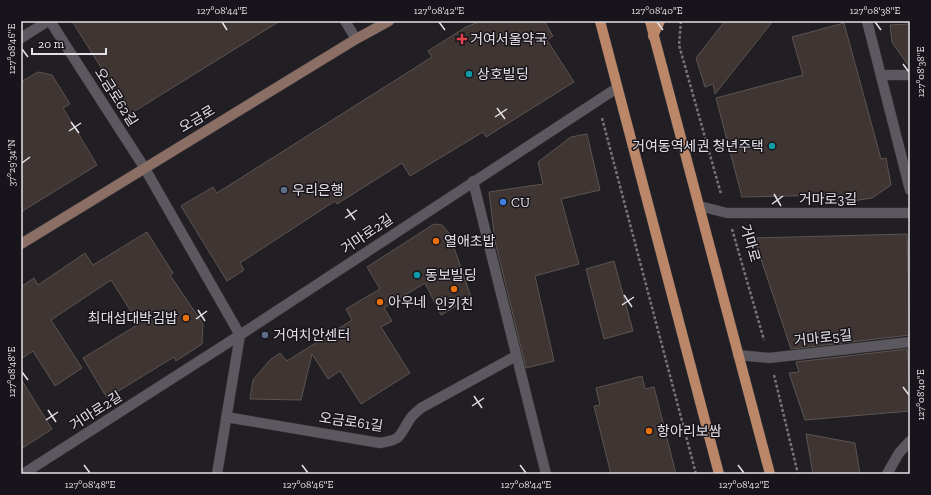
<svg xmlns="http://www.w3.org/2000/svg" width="931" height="495" viewBox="0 0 931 495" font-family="'Zilla Slab','Noto Sans KR',serif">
  <rect width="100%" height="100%" fill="#211e24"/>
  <g fill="#3f3633" stroke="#5d5451">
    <path d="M72 21H280L130 114Z"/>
    <path d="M481 21H544L553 36 547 40 574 82 486 137 483 132 410 176 402 163 337 204 335 201 240 263 244 270 227 281 181 206 213 187 217 193 432 57 428 51 466 27Z"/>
    <path d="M725 21H773L715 94 713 84 705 87 696 58Z"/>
    <path d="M844 23 881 159 886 158 891 185 872 198 834 204 833 195 742 197 716 98 803 75 792 37Z"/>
    <path d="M910 24V68L892 42 890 25Z"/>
    <path d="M38 72 52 75 70 104 63 108 97 165 21 212V82Z"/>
    <path d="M587 134 600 190 561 199 579 264 535 276 554 361 526 368 495 241 489 192 543 184 538 162 571 137Z"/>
    <path d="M434 224 442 225 449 233 471 297 441 315 425 283 384 308 392 321 381 327 410 373 361 404 340 371 328 379 312 354 301 400 250 399 253 380 270 360 280 353 287 361 352 320 346 309 380 289 367 267Z"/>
    <path d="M147 232 173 273 170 275 203 324 202 344 176 361 174 357 107 398 83 358 139 324 111 280 51 320 82 368 55 386 33 351 21 359V287L34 278 38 285 85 253 93 265Z"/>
    <path d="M907 234 910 335 791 349 754 238Z"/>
    <path d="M614 261 633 331 604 339 586 269Z"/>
    <path d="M907 349 910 382V411L805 420 789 373 799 372 796 362Z"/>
    <path d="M642 376 645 389 654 387 676 474H611L594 406 600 405 596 388Z"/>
    <path d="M21 379 52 429 21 449Z"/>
    <path d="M806 434 855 443 860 474H813Z"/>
  </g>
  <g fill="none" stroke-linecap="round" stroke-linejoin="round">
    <defs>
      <path id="lane" d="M345 21 356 39"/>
      <g id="street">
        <path d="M50 21 144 167 240 335 217 474"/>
        <path d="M867 21 910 190"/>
        <path d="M21 38 48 21"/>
        <path d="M882 75H910"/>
        <path d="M473 181 546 474"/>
        <path d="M699 206 727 213H910"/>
        <path d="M738 355 769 358 910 342"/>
        <path d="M226 417 380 443C403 439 398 437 410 419 412 415 417 412 421 408L516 356"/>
        <path d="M23 474 240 335 617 88"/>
        <path d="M887 474 899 453 910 441"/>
      </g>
      <path id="secondary" d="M21 244 356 39 389 21"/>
      <g id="primary">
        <path d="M600 21 719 474"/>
        <path d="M650 21 770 474"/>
        <path d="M653 36 660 21"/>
      </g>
    </defs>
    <use href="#lane" stroke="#3b383d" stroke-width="11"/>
    <use href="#street" stroke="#3b383d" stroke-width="11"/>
    <use href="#secondary" stroke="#3b383d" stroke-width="11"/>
    <use href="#primary" stroke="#3b383d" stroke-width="11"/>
    <g stroke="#767378" stroke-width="2.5" stroke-dasharray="3 2" stroke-linecap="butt">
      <path d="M681 21 679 45 721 194"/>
      <path d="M602 118 696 474"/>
      <path d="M732 229 764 340"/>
      <path d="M774 375 798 474"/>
    </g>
    <use href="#lane" stroke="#5c5860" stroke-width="10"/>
    <use href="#street" stroke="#5c5860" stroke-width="10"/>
    <use href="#secondary" stroke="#8c6f64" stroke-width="10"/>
    <use href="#primary" stroke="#bb8768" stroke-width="10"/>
  </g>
  <path fill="none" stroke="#e4e1e6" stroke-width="1.5" d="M222 22 227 30M439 22 445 30M657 22 663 30M875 22 881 30M22 49 28 57M903 64 909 72M497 108 505 119M495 117 507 109M71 122 79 133M69 131 81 123M22 163 30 157M774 194 781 206M772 204 783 196M347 209 355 220M345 218 357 210M624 295 632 307M622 305 634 297M198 310 205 321M196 319 207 311M22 372 28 380M903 387 909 395M474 396 482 408M472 406 484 398M48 410 56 422M46 420 58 412M84 465 90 473M302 465 308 473M520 465 526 473M738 465 744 473"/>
  <path fill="#e0444e" stroke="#18141b" stroke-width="1.5" d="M460 33h4v4h4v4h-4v4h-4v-4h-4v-4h4z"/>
  <g fill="#0f9aa8" stroke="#18141b" stroke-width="1.5">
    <circle cx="469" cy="74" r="4"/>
    <circle cx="772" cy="146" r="4"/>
    <circle cx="417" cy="275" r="4"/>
  </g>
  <g fill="#5c6f8a" stroke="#18141b" stroke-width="1.5">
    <circle cx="284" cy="190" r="4"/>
    <circle cx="265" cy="335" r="4"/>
  </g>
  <circle fill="#3f7fe0" stroke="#18141b" stroke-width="1.5" cx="503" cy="202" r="4"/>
  <g fill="#e8710a" stroke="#18141b" stroke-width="1.5">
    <circle cx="436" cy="241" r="4"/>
    <circle cx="454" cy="289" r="4"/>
    <circle cx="380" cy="302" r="4"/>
    <circle cx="186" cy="318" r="4"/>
    <circle cx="649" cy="431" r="4"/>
  </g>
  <g text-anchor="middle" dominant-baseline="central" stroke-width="3" stroke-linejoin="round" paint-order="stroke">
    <g font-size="14" fill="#e4e1e6" stroke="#18141b" text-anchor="start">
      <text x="470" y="39">거여서울약국</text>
      <text x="477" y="74">상호빌딩</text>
      <text x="764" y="146" text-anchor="end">거여동역세권 청년주택</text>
      <text x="292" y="190">우리은행</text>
      <text x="511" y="202">CU</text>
      <text x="444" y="241">열애초밥</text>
      <text x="425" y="275">동보빌딩</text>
      <text x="388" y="302">아우네</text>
      <text x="454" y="304" text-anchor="middle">인키친</text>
      <text x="178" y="318" text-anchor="end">최대섭대박김밥</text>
      <text x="273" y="335">거여치안센터</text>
      <text x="657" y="431">항아리보쌈</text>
    </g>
    <g font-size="14" fill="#e4e1e6" stroke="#18141b">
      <text transform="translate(116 97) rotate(57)">오금로62길</text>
      <text transform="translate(197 119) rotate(-31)">오금로</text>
      <text x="828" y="199">거마로3길</text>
      <text transform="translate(367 234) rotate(-34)">거마로2길</text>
      <text transform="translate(750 243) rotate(74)">거마로</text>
      <text transform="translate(823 338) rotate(-6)">거마로5길</text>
      <text transform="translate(96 411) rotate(-33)">거마로2길</text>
      <text transform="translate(351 422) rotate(8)">오금로61길</text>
    </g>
  </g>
  <rect width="931" height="495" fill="none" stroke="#18141b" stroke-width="44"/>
  <path d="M32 48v6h74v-6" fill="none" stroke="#e4e1e6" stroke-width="2"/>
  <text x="38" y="48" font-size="12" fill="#e4e1e6" stroke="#18141b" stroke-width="3" paint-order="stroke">20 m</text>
  <rect x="22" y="22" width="887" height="451" fill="none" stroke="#e4e1e6" stroke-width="1.5"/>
  <g font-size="10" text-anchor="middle" fill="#e4e1e6">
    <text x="222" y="14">127°08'44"E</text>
    <text x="439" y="14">127°08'42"E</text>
    <text x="657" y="14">127°08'40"E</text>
    <text x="875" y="14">127°08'38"E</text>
    <text transform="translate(11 49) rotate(-90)" y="4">127°08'46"E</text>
    <text transform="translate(920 72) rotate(-90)" y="4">127°08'38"E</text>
    <text transform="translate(11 163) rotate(-90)" y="4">37°29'34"N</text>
    <text transform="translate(11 372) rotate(-90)" y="4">127°08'48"E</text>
    <text transform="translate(920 395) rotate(-90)" y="4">127°08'40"E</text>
    <text x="90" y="488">127°08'48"E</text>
    <text x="308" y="488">127°08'46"E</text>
    <text x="526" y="488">127°08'44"E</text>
    <text x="744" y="488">127°08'42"E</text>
  </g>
</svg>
